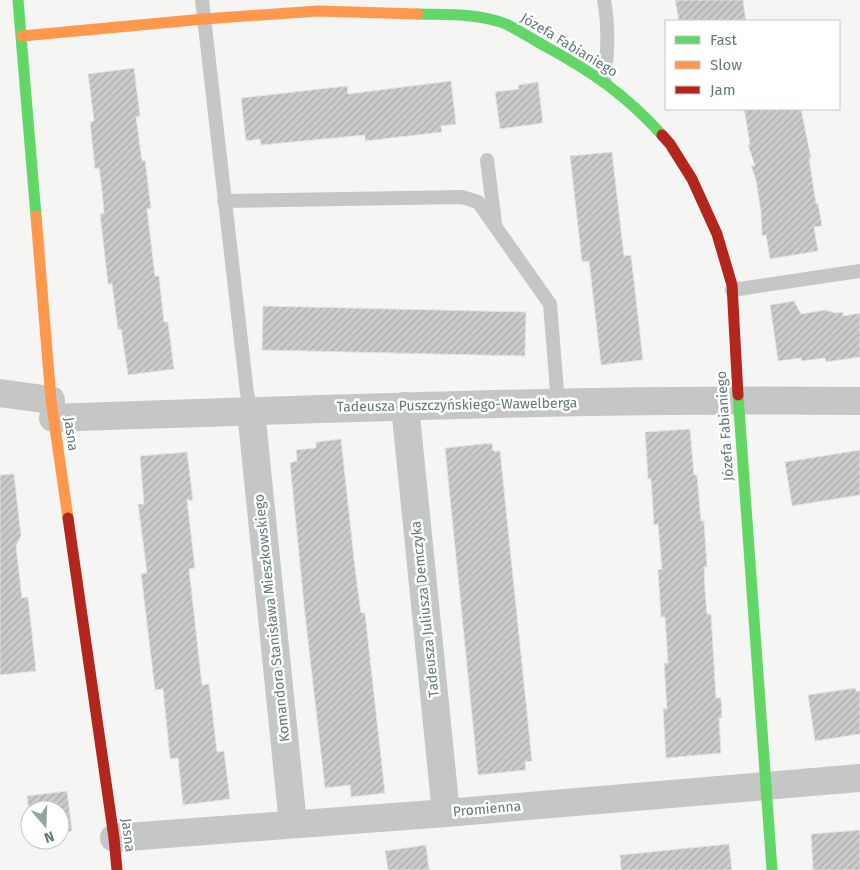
<svg xmlns="http://www.w3.org/2000/svg" width="860" height="870" viewBox="0 0 860 870" font-family="'Fira Sans',sans-serif">
  <defs>
    <pattern id="building-hatch" width="6" height="6" patternUnits="userSpaceOnUse" patternTransform="scale(1.25)"><rect width="6" height="6" fill="#cacccc"/><path d="M-1 1l2-2M0 6l6-6M5 7l2-2" fill="none" stroke="#a8aaab"/></pattern>
  </defs>
  <rect width="100%" height="100%" fill="#f5f5f4"/>
  <g fill="url(#building-hatch)" stroke="#e4e4e4">
    <path d="M675 0H743L746 21H679Z"/>
    <path d="M134 68 140 116 136 117 142 161 145 160 151 208 147 209 155 276H159L164 322H168L174 369 128 375 121 329 118 330 112 284H108L100 214 104 213 102 190 99 168 95 169 90 122 94 121 88 74Z"/>
    <path d="M451 81 456 124 441 126 442 132 365 141V135L261 145 260 139 246 141 241 98 347 86 348 94Z"/>
    <path d="M538 82 543 123 500 129 495 92 519 89 518 85Z"/>
    <path d="M744 109H801L811 158H809L816 204 818 203 822 226 814 227 818 251 770 259 766 235 762 236 761 213 756 180 751 166H755L748 145 750 144Z"/>
    <path d="M612 152 624 256 631 255 643 360 601 365 589 261 582 262 570 156Z"/>
    <path d="M794 301 801 314 825 310 835 313 843 312V316L860 313V357L826 362 825 358 802 361 801 358 778 361 770 305Z"/>
    <path d="M263 306 526 312 525 356 262 350Z"/>
    <path d="M690 429 694 475H697L701 521H704L707 567H704L705 590 707 614H711L716 698H721L722 718H719L721 753 666 758 663 709H667L664 663H668L665 617H661L658 570 662 569 658 524 654 525 651 479H648L645 432Z"/>
    <path d="M341 439 355 568 361 613H365L385 793 351 797 350 785 325 788 305 615 290 463 297 461 296 450 316 448V442Z"/>
    <path d="M492 443 493 451H500L532 761 525 762 526 770 478 775 445 448Z"/>
    <path d="M860 450V495L792 506 785 462Z"/>
    <path d="M187 452 193 500H187L195 568 189 569 202 685 209 684 217 752 224 751 230 799 183 805 178 758 170 759 163 689 155 690 141 574 147 573 138 504H144L140 456Z"/>
    <path d="M14 474 21 536 16 546 22 598 28 597 36 671 0 675V475Z"/>
    <path d="M855 688 856 691H860V734L815 741 808 695Z"/>
    <path d="M67 791 72 831 60 833V810H30V822L27 796Z"/>
    <path d="M860 830V870H813L811 834Z"/>
    <path d="M729 844 732 870H621L620 855Z"/>
    <path d="M426 845 429 870H388L385 851Z"/>
  </g>
  <g fill="none" stroke-linecap="round" stroke-linejoin="round">
    <g stroke="#c5c7c7" stroke-width="14">
      <path d="M202 0 247 393 251 411"/>
      <path d="M604 0C609 27 608 54 604 81"/>
      <path d="M487 160 495 223"/>
      <path d="M224 201 462 197 478 202 550 304 558 403"/>
      <path d="M732 290 860 271"/>
    </g>
    <g stroke="#c5c7c7" stroke-width="28">
      <path d="M0 393 51 400"/>
      <path d="M405 406 446 813"/>
      <path d="M251 411 293 824"/>
      <path d="M53 418C322 409 591 398 860 401"/>
      <path d="M114 838 446 813 860 778"/>
    </g>
    <g stroke="#63d668" stroke-width="11">
      <path d="M18 0 36 216"/>
      <path d="M418 14C447 15 478 13 506 24 518 30 531 38 543 45 591 71 625 94 662 135"/>
      <path d="M738 395 772 870"/>
    </g>
    <g stroke="#ff974d" stroke-width="11">
      <path d="M22 36 204 19 318 11 418 14"/>
      <path d="M36 216 51 400 68 518"/>
    </g>
    <g stroke="#b3261e" stroke-width="11">
      <path d="M662 135 670 144 692 179 717 234 732 285 738 395"/>
      <path d="M68 518 114 838 117 870"/>
    </g>
  </g>
  <g text-anchor="middle" dominant-baseline="central" stroke-width="5" stroke-linejoin="round" paint-order="stroke">
    <g font-size="14" fill="#63797b" stroke="#fff">
      <text transform="translate(569 45) rotate(31)">Józefa Fabianiego</text>
      <text transform="translate(457 405) rotate(-1)">Tadeusza Puszczyńskiego-Wawelberga</text>
      <text transform="translate(725 426) rotate(-94)">Józefa Fabianiego</text>
      <text transform="translate(71 434) rotate(82)">Jasna</text>
      <text transform="translate(425 609) rotate(-96)">Tadeusza Juliusza Demczyka</text>
      <text transform="translate(272 618) rotate(-96)">Komandora Stanisława Mieszkowskiego</text>
      <text transform="translate(487 809) rotate(-5)">Promienna</text>
      <text transform="translate(128 835) rotate(83)">Jasna</text>
    </g>
  </g>
  <rect x="665" y="20" width="175" height="90" fill="#ffffff" stroke="#c1c9ca"/>
  <rect x="675" y="36" width="25" height="8" fill="#63d668" stroke="#c1c9ca"/>
  <text x="710" y="45" font-size="15" fill="#63797b">Fast</text>
  <rect x="675" y="61" width="25" height="8" fill="#ff974d" stroke="#c1c9ca"/>
  <text x="710" y="70" font-size="15" fill="#63797b">Slow</text>
  <rect x="675" y="86" width="25" height="8" fill="#b3261e" stroke="#c1c9ca"/>
  <text x="710" y="95" font-size="15" fill="#63797b">Jam</text>
  <g transform="translate(45 825) rotate(161)"><circle r="24" fill="#ffffff" stroke="#c1c9ca"/>
  <path d="M0-4L9 19L0 12L-9 19Z" fill="#96a4a5"/>
  <text y="-8" font-size="14" font-weight="bold" text-anchor="middle" fill="#63797b">N</text>
  </g>
</svg>
